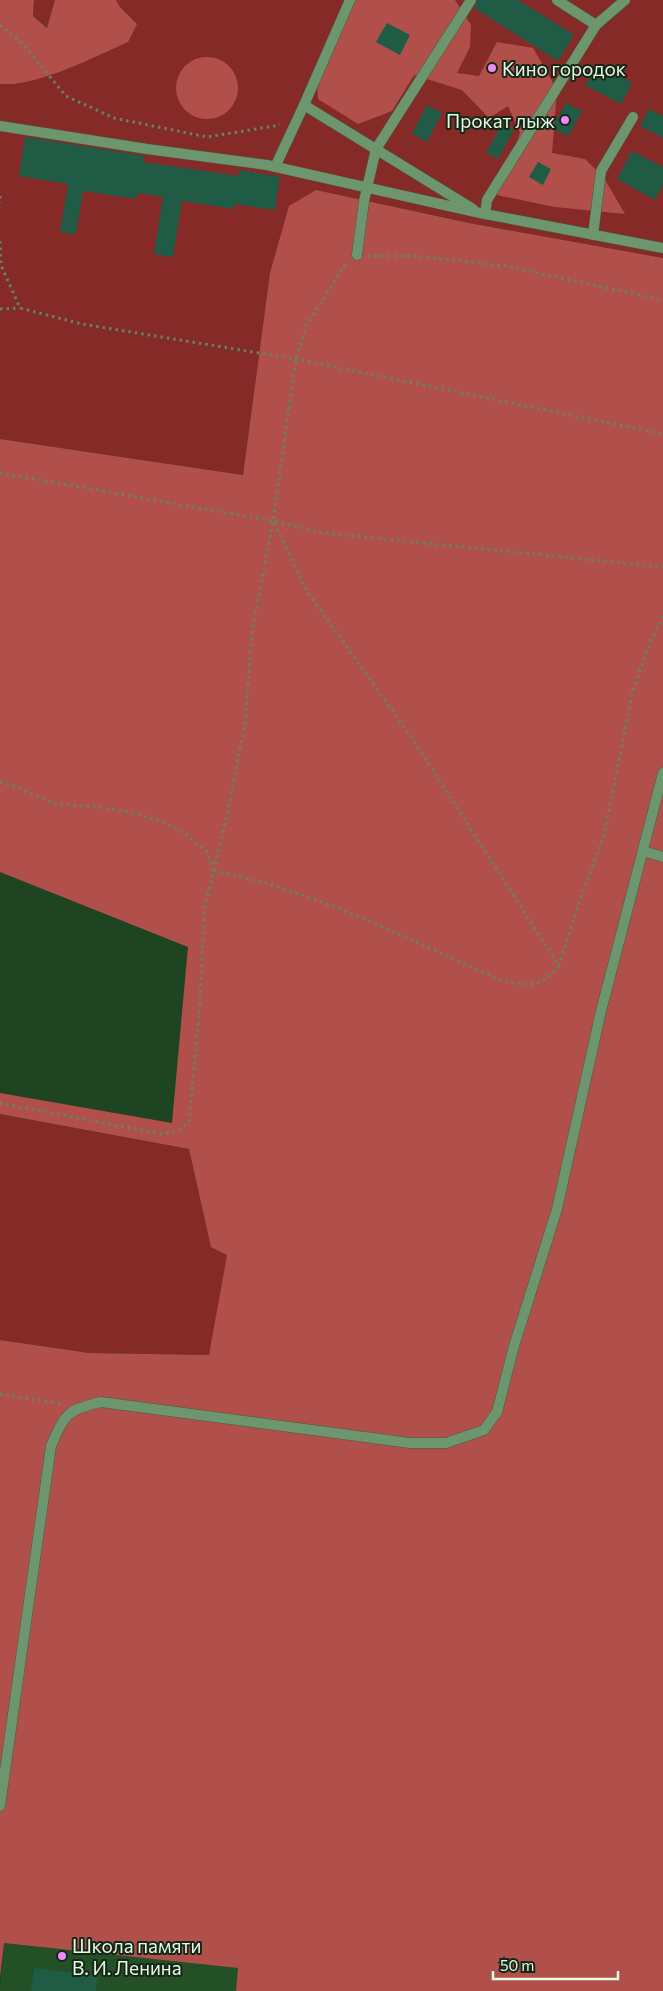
<svg xmlns="http://www.w3.org/2000/svg" width="663" height="1991" viewBox="0 0 663 1991" font-family="Commissioner,sans-serif">
  <rect width="100%" height="100%" fill="#1f4421"/>
  <path fill="#245027" d="M4 1943 238 1968 236 1991H0Z"/>
  <g fill="#862a28">
    <path d="M34 0H55L48 28 33 16Z"/>
    <path d="M116 0H663V258L469 223 316 190 270 273 243 475 0 439V84L8 85 137 24 120 7Z"/>
    <path d="M0 1114 189 1149 211 1246 227 1255 210 1355 89 1353 0 1340Z"/>
  </g>
  <g fill="#b1504b">
    <path d="M0 0H34L33 16 47 28 55 0H116L120 7 137 24 128 42C94 57 37 87 0 84Z"/>
    <path d="M355 0H455L471 25 470 47 457 73 479 76 497 42 533 48 557 90 552 153 585 159 604 178 625 214 555 207 497 195 520 133 508 106 489 118 462 90 414 75 392 111 358 124 318 99 317 79Z"/>
    <circle cx="207" cy="88" r="31"/>
    <path d="M316 190 469 223 663 258V1991H236L238 1968 4 1943 0 1977V1340L89 1353 209 1355 227 1255 211 1247 189 1149 0 1114V1093L172 1123 188 947 0 872V439L243 475 270 273 289 206Z"/>
  </g>
  <g fill="#1f5b45">
    <path d="M478 0H518L574 35 558 61 474 8Z"/>
    <path d="M387 23 410 35 400 55 376 42Z"/>
    <path d="M597 64 632 83 621 104 585 85Z"/>
    <path d="M566 103 582 111 568 136 552 128Z"/>
    <path d="M427 105 442 113 427 142 412 134Z"/>
    <path d="M649 109 663 116V138L640 126Z"/>
    <path d="M502 124 514 130 498 159 486 153Z"/>
    <path d="M25 137 144 156 143 162 239 176V170L280 177 275 210 234 204V209L182 201 173 257 154 254 163 197 138 193 136 199 83 191 76 234 60 232 68 184 19 176Z"/>
    <path d="M632 151 663 167V185L655 200 617 179Z"/>
    <path d="M538 162 551 169 543 185 529 177Z"/>
    <path d="M34 1968 98 1976 96 1991H31Z"/>
  </g>
  <g fill="none" stroke-linecap="round" stroke-linejoin="round">
    <defs>
      <g id="lane">
        <path d="M596 25 625 0"/>
        <path d="M304 105 473 209"/>
        <path d="M0 126 147 149 267 165 480 213 663 248"/>
        <path d="M275 167 304 105 350 0"/>
        <path d="M485 214 487 200 596 25 557 0"/>
        <path d="M593 235 601 171 633 117"/>
        <path d="M357 255 364 201 376 149 471 0"/>
        <path d="M643 851 663 857"/>
        <path d="M0 1806 51 1446C65 1415 65 1410 101 1402L410 1443H446L484 1430 497 1412 514 1346 557 1209 601 1011 663 773"/>
      </g>
    </defs>
    <use href="#lane" stroke="#3e6041" stroke-width="11"/>
    <g stroke="#638364" stroke-width="3" stroke-dasharray="2.5 4" stroke-linecap="butt">
      <path d="M0 25 21 42 66 96 114 118 207 137 280 125"/>
      <path d="M0 196V203"/>
      <path d="M0 241 1 265 20 308 82 324 296 359 663 434"/>
      <path d="M368 256H415L505 266 663 300"/>
      <path d="M0 309 20 308"/>
      <path d="M0 473 273 521 324 533 663 567"/>
      <path d="M0 782 16 787 54 804 88 806 125 811 162 821 187 835 207 852 214 871"/>
      <path d="M214 871C311 889 408 939 498 979 527 986 538 990 559 966L414 741 306 590 274 522"/>
      <path d="M559 966 577 909 604 835 633 690 651 640 663 616"/>
      <path d="M0 1103 161 1134 180 1130 189 1121 200 1003 204 911 227 815 245 724 252 632 273 521 296 359 306 326 347 262"/>
      <path d="M0 1394 62 1404"/>
    </g>
    <use href="#lane" stroke="#6e966e" stroke-width="10"/>
  </g>
  <g fill="#f08bf6" stroke="#162617" stroke-width="2">
    <circle cx="492" cy="68" r="5"/>
    <circle cx="565" cy="120" r="5"/>
    <circle cx="62" cy="1956" r="5"/>
  </g>
  <g text-anchor="middle" dominant-baseline="central" stroke-width="4" stroke-linejoin="round" paint-order="stroke">
    <g font-size="19" fill="#e5fae5" stroke="#162617" text-anchor="start">
      <text x="502" y="68">Кино городок</text>
      <text x="555" y="120" text-anchor="end">Прокат лыж</text>
      <text x="72" y="1945">Школа памяти<tspan x="72" dy="22">В. И. Ленина</tspan></text>
    </g>
  </g>
  <path d="M493 1971v8h125v-8" fill="none" stroke="#e5fae5" stroke-width="2.5"/>
  <text x="500" y="1971" font-size="15" fill="#e5fae5" stroke="#162617" stroke-width="4" paint-order="stroke">50 m</text>
</svg>
